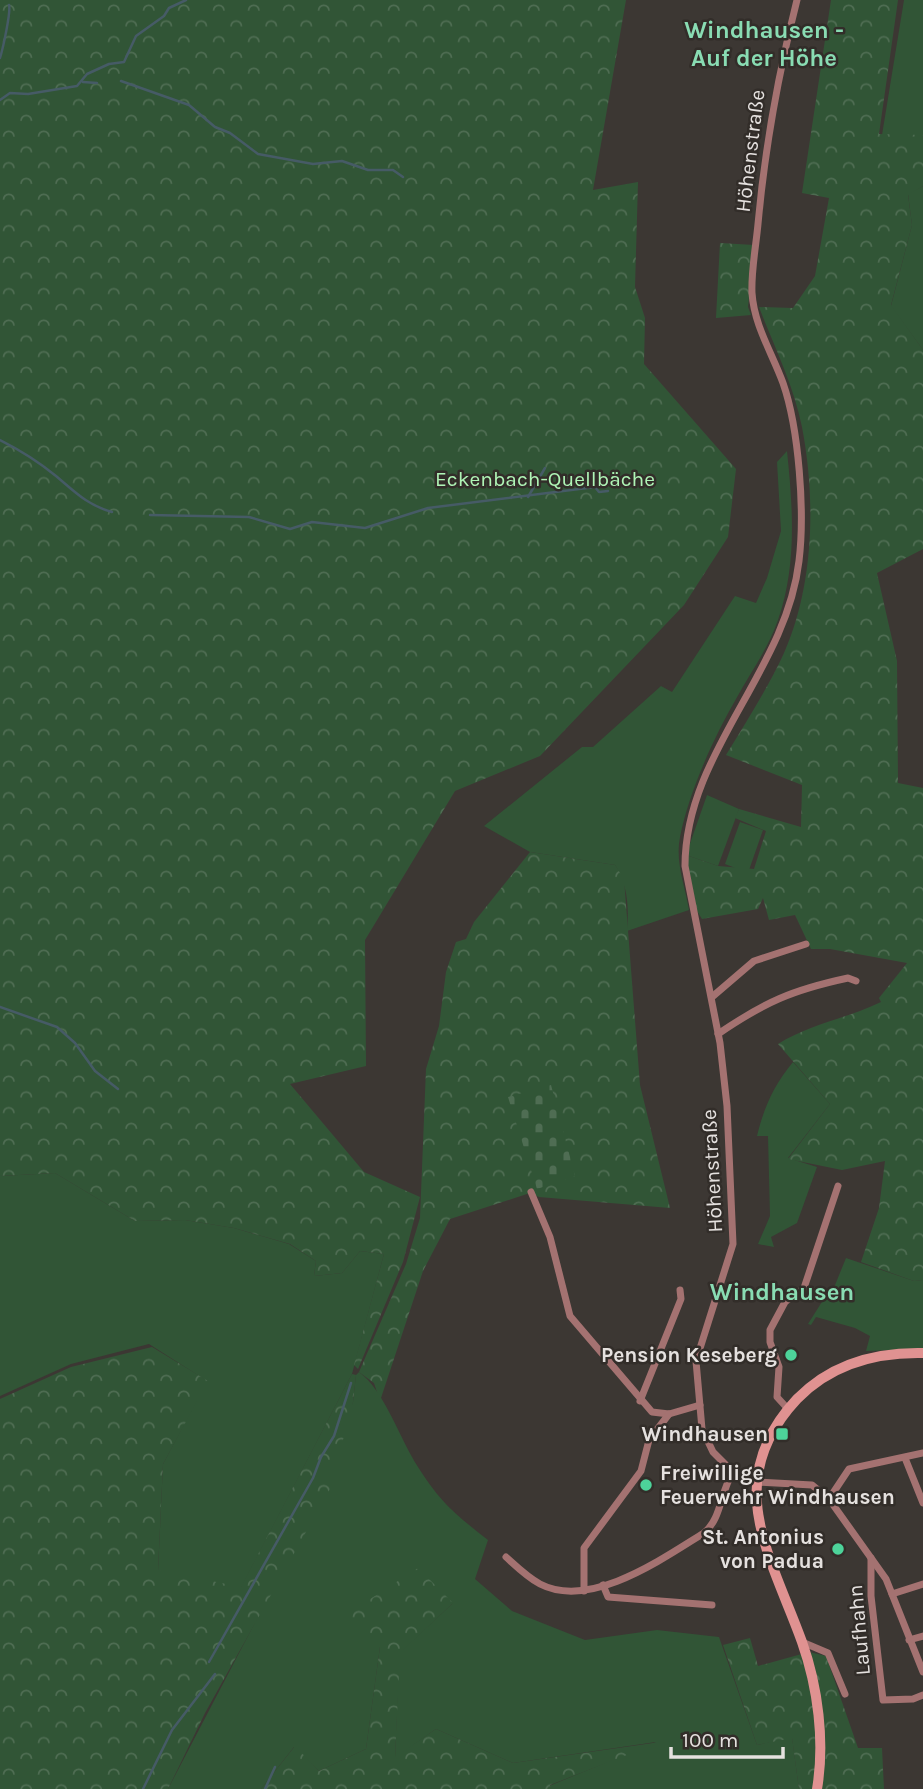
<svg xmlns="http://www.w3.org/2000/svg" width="923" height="1789" viewBox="0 0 923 1789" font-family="Karla,sans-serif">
  <defs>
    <pattern id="forest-crowns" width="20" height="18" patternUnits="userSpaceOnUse" patternTransform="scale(1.75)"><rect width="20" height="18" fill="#315536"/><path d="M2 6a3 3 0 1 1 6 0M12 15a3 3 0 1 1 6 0" fill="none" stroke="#4f6d53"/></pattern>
    <pattern id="cemetery-stones" width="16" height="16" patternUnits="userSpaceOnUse" patternTransform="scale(1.75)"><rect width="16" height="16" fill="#315536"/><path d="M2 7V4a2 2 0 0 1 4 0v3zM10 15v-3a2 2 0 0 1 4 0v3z" fill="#4f6d53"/></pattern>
  </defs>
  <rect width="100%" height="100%" fill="#3c3733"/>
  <g fill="#315536">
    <path d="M904 0H923V135H882Z"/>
    <path d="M923 186V350L891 306 912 225 908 194Z"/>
    <path d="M787 451C793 508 797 565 778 620 768 649 750 673 736 699 713 739 689 792 680 837 675 862 685 886 689 910L627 931C629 907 628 886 615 865L530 852 484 826 582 747H593L661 686 672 692 735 596 756 603 767 578 781 531 777 462Z"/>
    <path d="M707 795 739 809 718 866 686 855Z"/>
    <path d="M740 822 763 830 748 873 725 864Z"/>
    <path d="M793 1062 830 1104 788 1158 817 1167 797 1223 771 1237 774 1247 758 1244 770 1216 768 1136H757C764 1107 774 1085 793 1062Z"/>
    <path d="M55 1173 135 1221 185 1220 234 1228 289 1244 316 1261 314 1276 342 1273 360 1251 384 1254 352 1374 241 1588 158 1571 163 1464 207 1381 149 1344 71 1364 0 1396V1176Z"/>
    <path d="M846 1258 914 1281 923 1280V1349L866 1351 870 1336 855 1328 816 1317 811 1325 808 1324 825 1297 803 1292 808 1286 833 1290Z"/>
    <path d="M359 1372C384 1390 400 1439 418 1467 440 1502 456 1515 488 1540L475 1579 512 1611 585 1640 657 1630 719 1637 757 1745 792 1737 799 1789H551L549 1786 656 1742 513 1763 436 1729 395 1758 399 1653 453 1603 380 1647 366 1749 319 1771 294 1747 261 1789H168L263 1607 353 1402 356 1375Z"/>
  </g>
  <g fill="url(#forest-crowns)">
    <path d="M0 0H626L593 190 638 182 635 287 645 318 644 364 736 469 728 537 684 605 540 756 455 791 365 940 366 1066 290 1084 364 1172 420 1197 403 1262 358 1369 354 1365 384 1254 360 1251 342 1273 314 1276 316 1261 290 1244 234 1228 185 1220 135 1221 55 1173 0 1176Z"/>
    <path d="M831 0H898L879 134 923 135V186L908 195 912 225 891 305 923 350V549L877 573 897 661 898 783 923 788V1280L914 1281 861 1262 879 1208 885 1161 842 1170 788 1159 830 1104 778 1044C810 1024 848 1018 881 1002L879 998 907 963 830 949H811L795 915 769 920 763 898 758 909 702 919 697 911 686 855 718 866 754 869 766 831 735 818 739 809 801 827 802 785 726 755C746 722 768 688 784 653 814 585 816 500 802 427 794 386 774 346 759 307L793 308 815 276 829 198 802 193Z"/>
    <path d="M720 243 754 245 748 307 751 315 716 318Z"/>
    <path d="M530 852 615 865 624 879 640 1085 670 1208 539 1197 530 1193 450 1219 423 1271 380 1401 374 1383 359 1372 406 1264 420 1218 426 1069 439 1026 446 972 456 942 466 939 474 922Z"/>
    <path d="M152 1347 208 1381 163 1464 158 1570 241 1587 352 1374 356 1375 353 1402 330 1489 205 1713 168 1789H0V1399L71 1367Z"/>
    <path d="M418 1568 453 1603 400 1653 395 1757 436 1729 513 1763 660 1742 550 1785 551 1789H261L295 1746 319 1771 366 1749 380 1647 344 1616Z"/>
    <path d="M750 1638 758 1666 809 1652 826 1656 858 1748H882L884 1789H799L792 1738 757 1745 723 1645Z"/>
  </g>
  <path fill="url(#cemetery-stones)" d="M551 1085 575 1176 537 1189 508 1097Z"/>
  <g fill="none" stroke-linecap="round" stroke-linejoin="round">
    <g stroke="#465b66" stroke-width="2.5">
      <path d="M0 58C3 48 11 12 9 5"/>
      <path d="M121 81 189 105 215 127 230 133 258 154 313 164 342 161 368 170H393L403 177"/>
      <path d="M83 82 97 83"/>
      <path d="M0 100 10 93 28 94 77 86 87 74 109 64 124 62 136 36 164 16 169 8 186 0"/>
      <path d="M0 440C20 450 38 461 56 476 75 492 87 505 112 512"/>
      <path d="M528 497 545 468"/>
      <path d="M150 515 249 517 290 529 312 522 365 528 428 508 595 487 599 492 608 491"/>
      <path d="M0 1007 57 1027 75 1043 95 1071 118 1089"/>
      <path d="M209 1662 313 1478 321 1457 334 1436 351 1383"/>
      <path d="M143 1789 172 1730 215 1674"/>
      <path d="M265 1789 275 1767"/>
    </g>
    <g stroke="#a47271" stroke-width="7">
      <path d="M797 0C778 75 765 147 758 224 756 246 751 271 752 293 754 325 772 353 783 383 799 429 805 512 799 561 786 672 685 753 685 866L720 1043 727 1106 733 1244 696 1361 702 1429 713 1452 733 1472 757 1482 812 1485 829 1499 886 1579 923 1672"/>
      <path d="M712 997 754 961 806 944"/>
      <path d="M718 1034C765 1002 792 990 848 978L856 981"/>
      <path d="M531 1192 550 1237 570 1316 652 1412 669 1414 700 1405"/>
      <path d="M640 1401 681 1299 680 1290"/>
      <path d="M788 1409 777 1397 779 1367 770 1342V1330L785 1302 804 1288 838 1186"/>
      <path d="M905 1458 923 1503"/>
      <path d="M829 1499 849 1469 923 1453"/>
      <path d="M506 1557C516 1566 527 1577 540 1584 590 1610 662 1559 704 1533 722 1518 720 1492 733 1472"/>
      <path d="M871 1558V1596L883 1700 913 1699 923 1695"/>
      <path d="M603 1585 608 1597 712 1605"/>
      <path d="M584 1591V1548L641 1471 649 1440 669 1414"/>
      <path d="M892 1594 923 1584"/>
      <path d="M909 1640 923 1636"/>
      <path d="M802 1642 828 1653 845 1694"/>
    </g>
    <path stroke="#e09291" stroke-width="10" d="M817 1789C825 1742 818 1687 802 1642 771 1556 720 1481 797 1399 831 1364 875 1352 923 1353"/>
  </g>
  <g fill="#4dd39a" stroke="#322d29" stroke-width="2.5">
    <circle cx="791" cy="1355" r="7"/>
    <rect x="775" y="1427" width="14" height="14" rx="3.5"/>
    <circle cx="646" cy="1485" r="7"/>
    <circle cx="838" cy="1549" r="7"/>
  </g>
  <g text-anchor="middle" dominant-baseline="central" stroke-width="5" stroke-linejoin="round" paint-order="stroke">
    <g font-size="21" fill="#e5e1df" stroke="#322d29">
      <text transform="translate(750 151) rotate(-83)">Höhenstraße</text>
      <text transform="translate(712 1171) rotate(-93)">Höhenstraße</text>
      <text transform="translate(859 1630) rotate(-95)">Laufhahn</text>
    </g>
    <g font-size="21" fill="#aff5b6" stroke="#322d29">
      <text x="545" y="479">Eckenbach-Quellbäche</text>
    </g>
    <g font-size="21" font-weight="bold" fill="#e5e1df" stroke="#322d29" text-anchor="end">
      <text x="777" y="1355">Pension Keseberg</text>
      <text x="768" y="1434">Windhausen</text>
      <text x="660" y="1473" text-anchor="start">Freiwillige<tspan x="660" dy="24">Feuerwehr Windhausen</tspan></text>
      <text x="824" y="1537">St. Antonius<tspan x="824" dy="24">von Padua</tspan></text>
    </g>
    <g font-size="24" font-weight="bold" fill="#89dcb3" stroke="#322d29">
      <text x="764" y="30">Windhausen -<tspan x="764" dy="28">Auf der Höhe</tspan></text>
      <text x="782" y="1292">Windhausen</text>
    </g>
  </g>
  <path d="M671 1747v10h112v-10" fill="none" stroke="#e5e1df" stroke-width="3.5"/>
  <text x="682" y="1747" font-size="21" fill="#e5e1df" stroke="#322d29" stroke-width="5" paint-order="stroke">100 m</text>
</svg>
